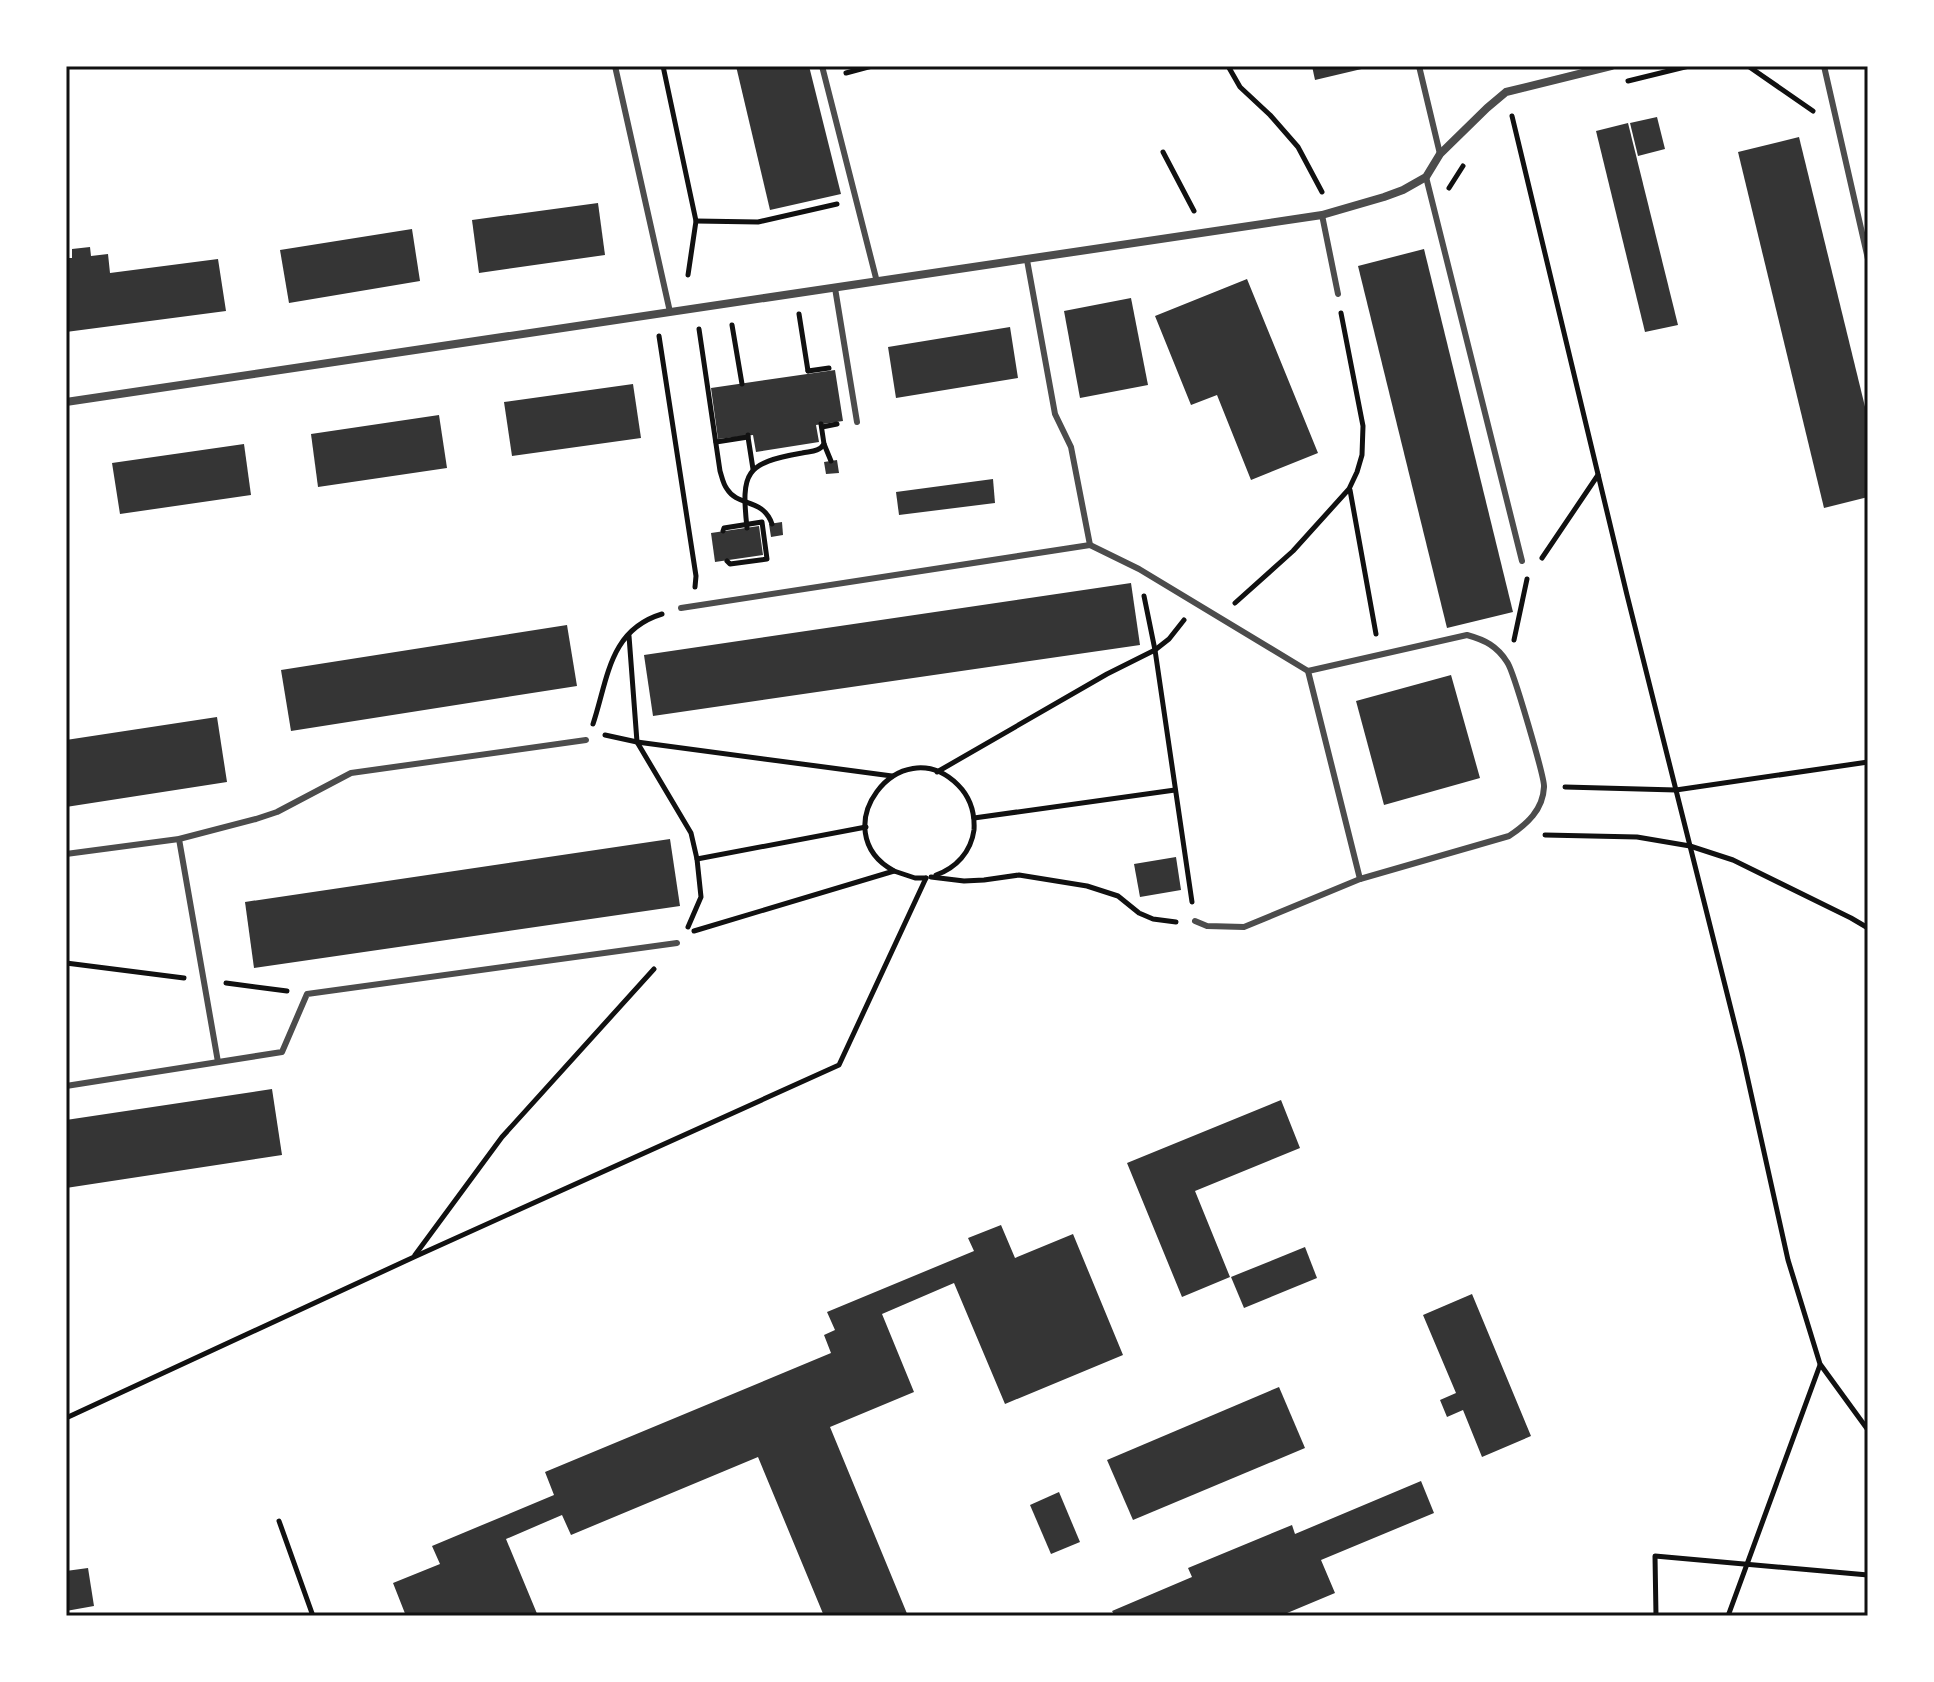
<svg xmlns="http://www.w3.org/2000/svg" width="1934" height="1682" viewBox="0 0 1934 1682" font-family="'Fira Sans Condensed',sans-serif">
  <rect width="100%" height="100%" fill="#fff"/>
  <g fill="#353535">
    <path d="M736 66H809L841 194 770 210Z"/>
    <path d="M1312 66H1370V67L1315 80Z"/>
    <path d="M1657 117 1665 149 1638 156 1630 123Z"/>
    <path d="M1628 123 1678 325 1645 332 1596 131Z"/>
    <path d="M1799 137 1868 419V497L1824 508 1738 152Z"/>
    <path d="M598 203 605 255 479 273 472 220Z"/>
    <path d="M412 229 420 281 289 303 280 250Z"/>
    <path d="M90 247 91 256 108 254 110 273 218 259 226 311 66 332V258H72V249Z"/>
    <path d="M1424 249 1513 612 1447 628 1358 266Z"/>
    <path d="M1247 279 1318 453 1251 480 1217 395 1191 405 1155 316Z"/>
    <path d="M1131 298 1148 385 1080 398 1064 311Z"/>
    <path d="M1010 327 1018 378 896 398 888 347Z"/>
    <path d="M835 370 843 421 816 425 819 442 756 452 753 435 718 439 711 388Z"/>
    <path d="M633 384 641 438 512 456 504 402Z"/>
    <path d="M439 415 447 468 318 487 311 434Z"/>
    <path d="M244 444 251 495 120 514 112 463Z"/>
    <path d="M837 460 839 473 826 474 824 462Z"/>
    <path d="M993 479 995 503 899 515 896 492Z"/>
    <path d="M782 522 783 535 771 537 769 524Z"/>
    <path d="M759 526 763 555 715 562 711 533Z"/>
    <path d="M1131 583 1140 645 653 716 644 655Z"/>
    <path d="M567 625 577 686 291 731 281 670Z"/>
    <path d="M1451 675 1480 778 1384 805 1356 701Z"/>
    <path d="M217 717 227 782 66 807V740Z"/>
    <path d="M670 839 680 906 254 968 245 902Z"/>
    <path d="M1176 857 1181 890 1140 897 1134 864Z"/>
    <path d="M272 1089 282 1155 66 1188V1120Z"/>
    <path d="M1281 1100 1300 1148 1195 1191 1230 1277 1182 1297 1127 1163Z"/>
    <path d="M1001 1225 1015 1258 1073 1234 1123 1355 1005 1404 954 1283 882 1314 914 1392 830 1427 908 1616H824L758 1457 571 1535 562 1515 506 1539 538 1616H406L393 1583 440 1564 432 1546 554 1495 545 1472 831 1353 824 1335 835 1330 827 1312 974 1251 968 1238Z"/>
    <path d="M1305 1247 1317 1278 1244 1308 1231 1277Z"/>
    <path d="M1472 1294 1531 1436 1482 1457 1463 1410 1447 1417 1440 1400 1456 1393 1423 1315Z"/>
    <path d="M1279 1387 1305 1448 1133 1520 1107 1460Z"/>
    <path d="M1421 1481 1434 1513 1321 1560 1335 1593 1280 1616H1208L1207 1614 1203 1616H1115L1112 1611 1192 1577 1188 1568 1292 1525 1295 1534Z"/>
    <path d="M1059 1492 1080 1542 1051 1554 1030 1505Z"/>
    <path d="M88 1568 94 1606 66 1611V1571Z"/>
  </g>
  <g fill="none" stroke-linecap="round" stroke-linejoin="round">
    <g stroke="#111" stroke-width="5">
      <path d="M663 66 696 221 688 275"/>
      <path d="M1228 66 1240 87 1270 115 1298 147 1322 192"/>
      <path d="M1748 66 1813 111"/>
      <path d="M846 73 872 66"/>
      <path d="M1628 81 1689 66"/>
      <path d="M1512 116 1627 595 1742 1053 1788 1260 1820 1364 1868 1430"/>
      <path d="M1163 152 1194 211"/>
      <path d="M1449 188 1463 166"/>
      <path d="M696 221 758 222 837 204"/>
      <path d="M799 314 808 371"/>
      <path d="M732 325 742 384"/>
      <path d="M699 329 720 471C722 477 723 484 727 489 738 507 763 498 772 524"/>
      <path d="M659 336 696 576 695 587"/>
      <path d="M808 371 829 368"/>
      <path d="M821 424 824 444 831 461"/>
      <path d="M822 427 837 424"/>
      <path d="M748 437 753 469"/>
      <path d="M716 442 748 437V435"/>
      <path d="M1350 490 1376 634"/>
      <path d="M747 528C741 472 745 463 802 453 811 451 819 452 824 444"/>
      <path d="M723 531 724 528 762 522 767 559 730 564 727 561"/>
      <path d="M1542 558 1598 475"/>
      <path d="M1144 596 1155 650 1192 902"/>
      <path d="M1235 603 1293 551 1349 489 1357 472 1362 455 1363 426 1341 313"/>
      <path d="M629 636 637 742 691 833 697 859 866 827"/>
      <path d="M1514 640 1527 579"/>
      <path d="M593 724C608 679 609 630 662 614"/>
      <path d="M605 735 637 742 892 776"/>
      <path d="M937 772 1107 674 1155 650 1169 639 1184 620"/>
      <path d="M1565 787 1676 790 1868 762"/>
      <path d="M974 818 1175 790"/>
      <path d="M1545 835 1637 837 1690 846 1733 860 1851 918 1868 928"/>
      <path d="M894 871C822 832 899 727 958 785 970 797 975 813 974 830 971 852 956 868 936 875"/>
      <path d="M931 877 964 881 984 880 1019 875 1087 886 1118 896 1139 913 1153 919 1176 922"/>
      <path d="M688 927 701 897 697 859"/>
      <path d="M694 931 894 871 915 878H926"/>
      <path d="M66 963 184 978"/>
      <path d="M226 983 287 991"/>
      <path d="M415 1255 502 1137 654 969"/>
      <path d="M66 1418 414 1257 839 1065 926 878"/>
      <path d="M279 1521 313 1616"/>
      <path d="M1656 1616 1655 1556 1868 1575"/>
      <path d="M1728 1616 1820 1365"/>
    </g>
    <g stroke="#4c4c4c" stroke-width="6">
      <path d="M615 66 670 312"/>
      <path d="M822 66 877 282"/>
      <path d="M1419 66 1440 154"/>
      <path d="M1824 66 1868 259"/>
      <path d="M1426 177 1522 561"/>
      <path d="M1322 215 1338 294"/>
      <path d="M835 288 857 422"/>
      <path d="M1090 545 1139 569 1308 671 1360 879"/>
      <path d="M681 608 1090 545 1071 447 1055 414 1027 260"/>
      <path d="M179 839 218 1062"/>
      <path d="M66 854 179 839 256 819 277 812 351 773 586 740"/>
      <path d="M1195 921 1207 926 1244 927 1360 879 1509 836C1527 824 1543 810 1544 787 1545 779 1513 669 1507 662 1497 646 1485 640 1467 635L1308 671"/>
      <path d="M66 1086 282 1052 307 994 677 943"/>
    </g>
    <path stroke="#4c4c4c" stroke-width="8" d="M66 402 1322 215 1384 197 1403 190 1426 177 1440 154 1487 108 1506 92 1611 66"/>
  </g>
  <rect width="1934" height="1682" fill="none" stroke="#ffffff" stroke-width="136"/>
  <rect x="68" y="68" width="1798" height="1546" fill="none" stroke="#111" stroke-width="3"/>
</svg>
